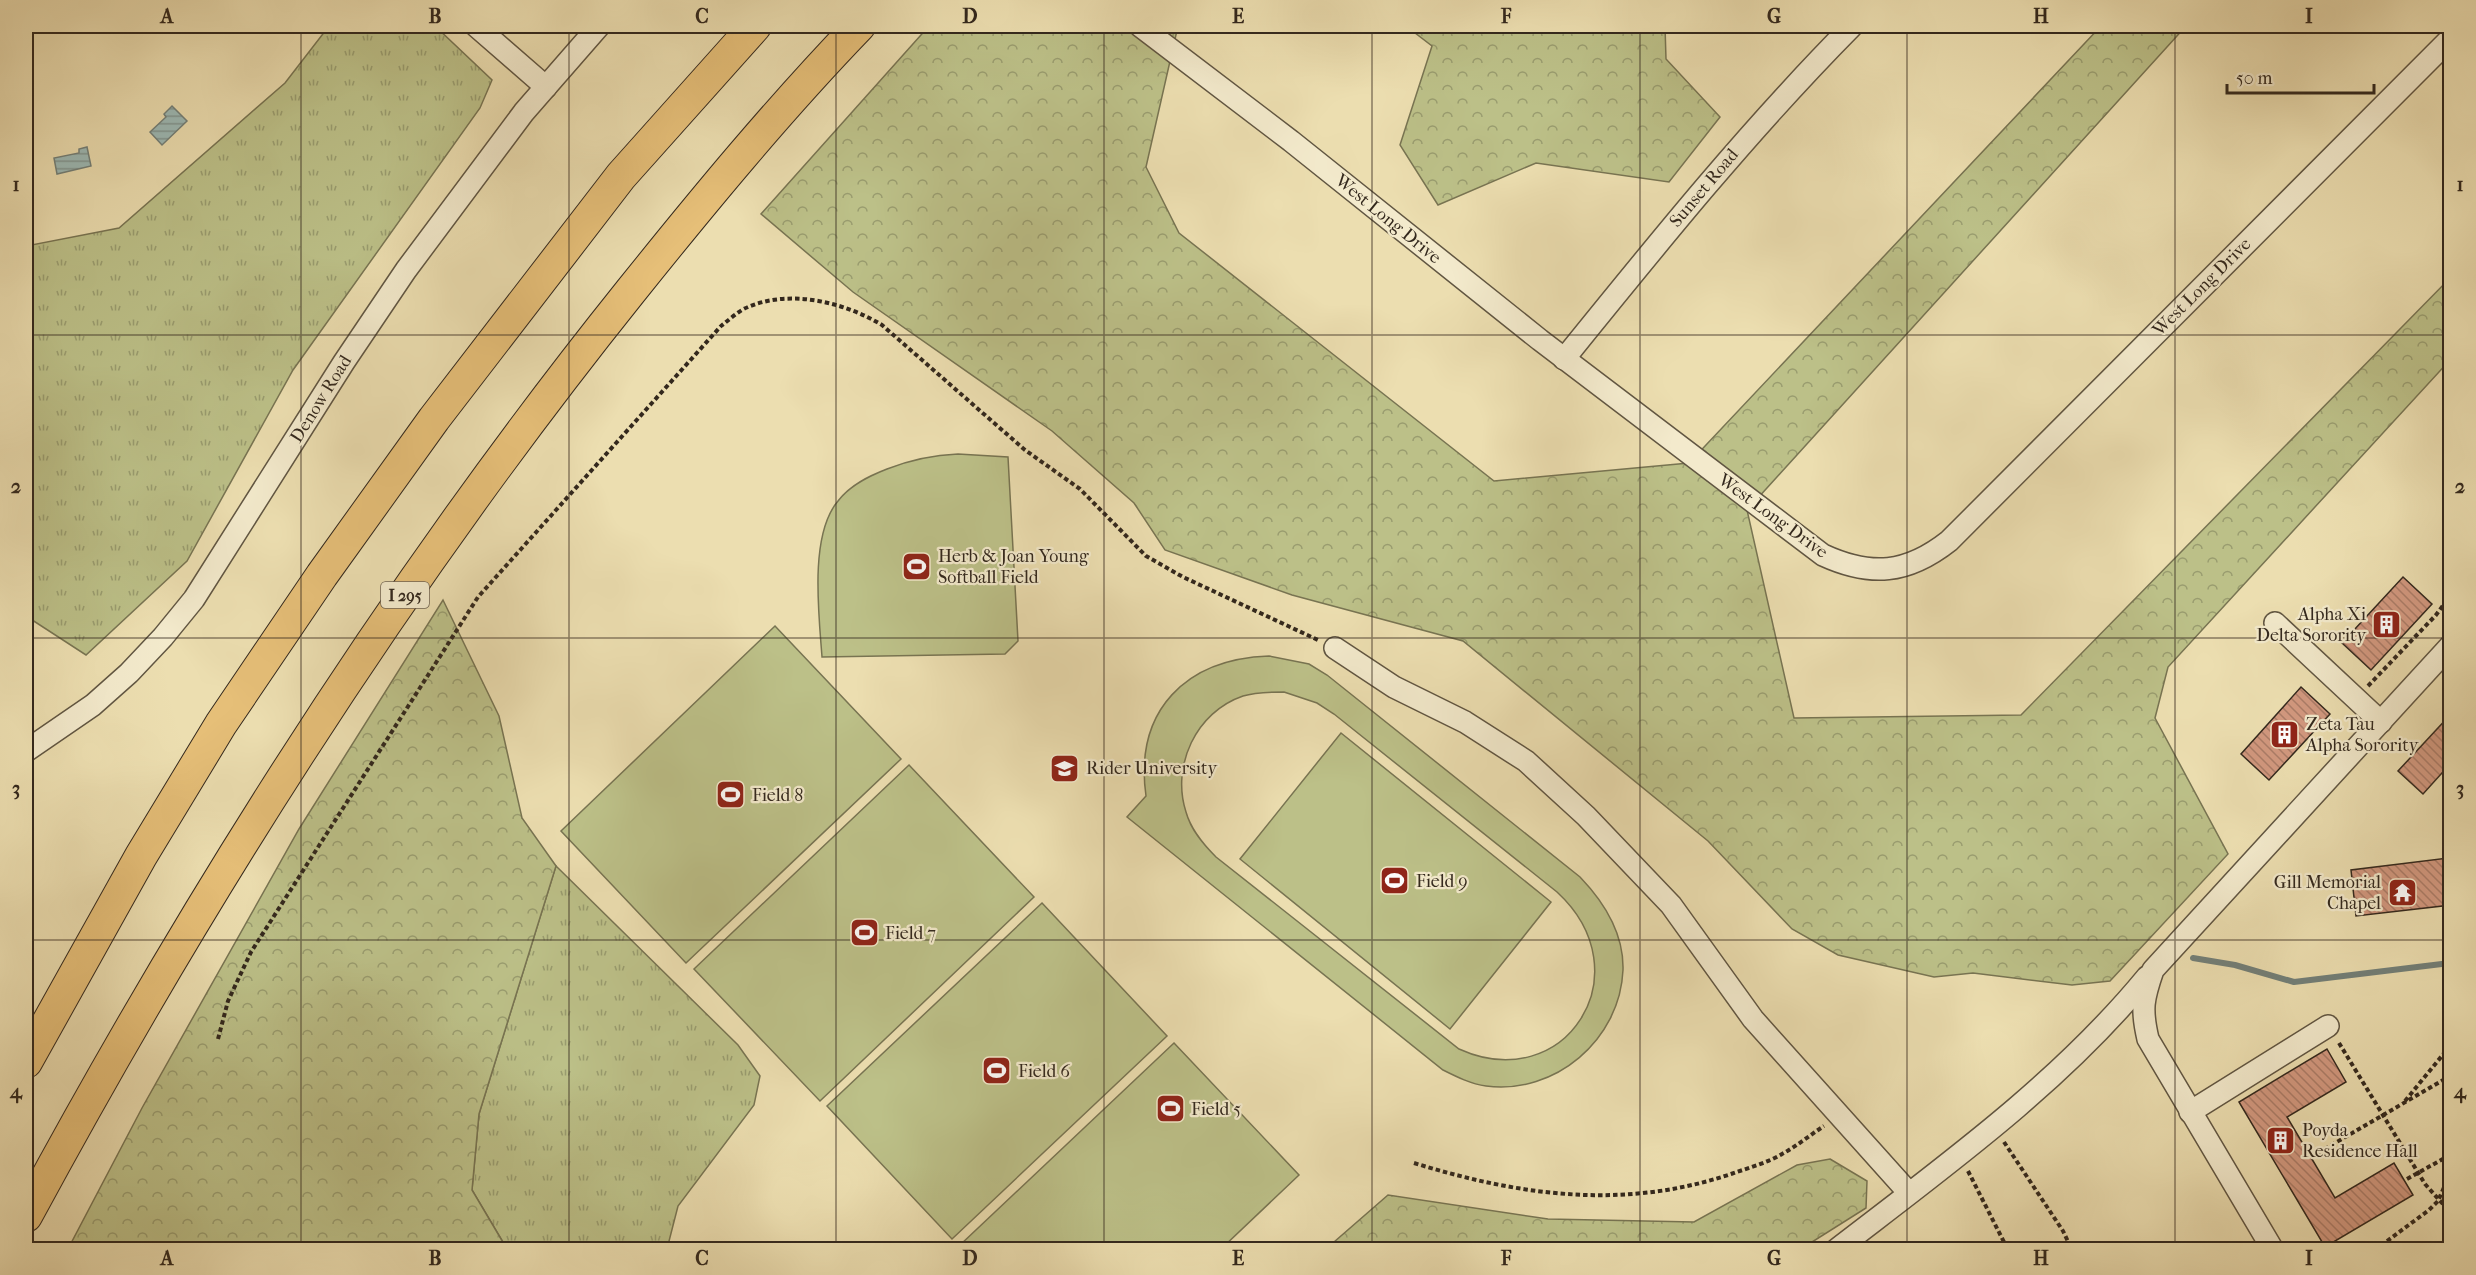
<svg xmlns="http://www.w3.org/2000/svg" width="2476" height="1275" viewBox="0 0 2476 1275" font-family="'IM FELL French Canon',serif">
  <defs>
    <pattern id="grass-tufts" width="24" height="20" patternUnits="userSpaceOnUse" patternTransform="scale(1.5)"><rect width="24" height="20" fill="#bcc088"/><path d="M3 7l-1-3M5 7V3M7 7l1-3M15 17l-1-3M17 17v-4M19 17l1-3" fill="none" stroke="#999c6f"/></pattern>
    <pattern id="forest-crowns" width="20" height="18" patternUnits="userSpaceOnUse" patternTransform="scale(1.5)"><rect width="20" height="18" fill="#bcc088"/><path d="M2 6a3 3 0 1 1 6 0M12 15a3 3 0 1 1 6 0" fill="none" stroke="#999c6f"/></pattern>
    <pattern id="water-rules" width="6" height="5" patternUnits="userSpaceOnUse" patternTransform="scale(1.5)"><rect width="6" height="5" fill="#9dbab6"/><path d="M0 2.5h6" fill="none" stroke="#819793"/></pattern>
    <pattern id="building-back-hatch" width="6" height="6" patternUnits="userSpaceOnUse" patternTransform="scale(1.5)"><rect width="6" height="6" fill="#d2987f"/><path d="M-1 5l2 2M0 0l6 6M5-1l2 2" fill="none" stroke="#ab7c67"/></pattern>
  </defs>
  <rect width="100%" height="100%" fill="#ecdeb0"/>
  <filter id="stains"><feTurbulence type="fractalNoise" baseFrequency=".00333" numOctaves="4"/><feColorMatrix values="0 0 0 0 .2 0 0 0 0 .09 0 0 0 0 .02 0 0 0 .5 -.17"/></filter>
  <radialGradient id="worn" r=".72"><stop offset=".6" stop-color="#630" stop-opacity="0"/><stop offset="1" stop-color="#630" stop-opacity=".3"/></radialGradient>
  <g fill="url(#grass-tufts)" stroke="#787452" stroke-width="1.5">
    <path d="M329 26H435L492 80 480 108 293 370 187 561 86 655 26 616V246L119 228 285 83Z"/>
    <path d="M556 866 738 1045 760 1076 754 1105 678 1206 667 1249H507L472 1190 479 1114Z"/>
  </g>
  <g fill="url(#forest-crowns)" stroke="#787452" stroke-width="1.5">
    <path d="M929 26H1178L1146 167 1179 233 1494 481 1689 463 2101 26H2186L1747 510 1794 718 2021 715 2450 278V360L2168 667 2155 718 2228 854 2110 981 2072 985 1973 973 1934 977 1838 955 1792 929 1708 841 1463 641 1292 595 1165 550 1134 503 1052 431 853 292 761 214Z"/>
    <path d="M1406 26H1665L1666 59 1720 117 1669 182 1536 163 1438 205 1400 145 1432 46Z"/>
    <path d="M443 600 499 716 522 818 556 866 479 1114 472 1190 507 1249H68L142 1108 299 829Z"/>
    <path d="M1830 1159 1867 1181 1866 1208 1801 1249H1326L1388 1195 1548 1219 1694 1222 1797 1165Z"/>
  </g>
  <g fill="#bcc088" stroke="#787452" stroke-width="1.5" fill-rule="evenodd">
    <path d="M958 454 1008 457 1018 641 1005 654 822 657C819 615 809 535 838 501 850 485 869 476 887 469 910 460 933 455 958 454Z"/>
    <path d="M775 626 901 759 686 963 561 831Z"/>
    <path d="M1269 656 1309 664 1327 675 1580 877C1604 902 1624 934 1623 970 1620 1040 1555 1095 1486 1086 1471 1084 1457 1077 1443 1070L1127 817 1146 796C1134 710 1186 659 1269 656ZM1284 692 1317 703 1334 714 1557 892C1645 973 1565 1097 1459 1049L1216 857C1203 844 1191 830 1186 812 1171 766 1196 712 1243 696 1256 692 1271 692 1284 692Z"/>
    <path d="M1341 733 1551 902 1450 1029 1240 859Z"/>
    <path d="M909 765 1034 897 820 1101 694 969Z"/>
    <path d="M1042 903 1167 1036 952 1239 827 1106Z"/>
    <path d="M1174 1043 1299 1175 1221 1249H962L959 1246Z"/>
  </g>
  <g fill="url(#water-rules)" stroke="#738079" stroke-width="1.5">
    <path d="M172 106 187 121 162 145 150 132 166 117 164 114Z"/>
    <path d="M87 147 91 166 57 174 54 158 79 153V149Z"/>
  </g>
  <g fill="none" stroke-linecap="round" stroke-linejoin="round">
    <path stroke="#738079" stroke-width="6" d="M2193 958 2235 965 2294 982 2450 963"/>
  </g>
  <g fill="url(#building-back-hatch)" stroke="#33281d" stroke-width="1.5">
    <path d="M2403 577 2432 604 2371 670 2342 643Z"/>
    <path d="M2301 687 2330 714 2269 780 2241 754Z"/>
    <path d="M2451 714V763L2423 794 2398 771Z"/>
    <path d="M2448 858 2451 905 2356 916 2351 870Z"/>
    <path d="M2327 1049 2346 1082 2287 1117 2335 1198 2394 1163 2413 1195 2325 1247 2239 1102Z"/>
  </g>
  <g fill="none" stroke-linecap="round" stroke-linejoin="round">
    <defs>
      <g id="minor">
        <path d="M476 26 546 87"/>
        <path d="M1140 26 1291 141 1540 340 1823 555C1871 577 1907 574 1949 541L2450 39"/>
        <path d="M1564 359C1657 244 1748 131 1852 26"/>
        <path d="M2275 623 2381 722"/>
        <path d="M1335 648 1394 687 1465 722 1526 761 1586 816 1671 905 1753 1019 1909 1193"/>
        <path d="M26 751 93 705 129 673 163 637 194 599 344 362 406 270 524 112 599 26"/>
        <path d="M2190 1112 2328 1026"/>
        <path d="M1836 1250C1945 1166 2059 1084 2147 977"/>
        <path d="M2273 1250 2148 1039C2141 1009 2143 999 2153 970L2450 646"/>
      </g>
      <g id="highway">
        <path d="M26 1062 141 856 221 724 322 575 434 419 621 176 755 26"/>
        <path d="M26 1216C201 892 399 580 630 292 703 201 778 110 859 26"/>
      </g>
    </defs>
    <use href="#minor" stroke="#615642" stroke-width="24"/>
    <use href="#highway" stroke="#33281d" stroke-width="34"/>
    <g stroke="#33281d" stroke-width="4" stroke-dasharray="4.5 3" stroke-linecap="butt">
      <path d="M2368 686 2436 615 2450 596"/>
      <path d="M218 1039 228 1001 251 952 478 597 721 326C729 320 738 311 748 307 790 289 844 302 882 325L1025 450 1080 489 1146 556 1183 577 1318 640"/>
      <path d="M2339 1043 2425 1184 2450 1212"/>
      <path d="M2405 1101 2450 1046"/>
      <path d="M2004 1142 2063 1231 2072 1250"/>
      <path d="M2318 1153 2450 1076"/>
      <path d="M1414 1163C1521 1196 1624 1210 1731 1174 1748 1168 1767 1163 1782 1154 1797 1146 1810 1135 1824 1126"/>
      <path d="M1968 1171 2008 1250"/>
      <path d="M2407 1179 2450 1155"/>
      <path d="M2375 1250 2429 1210 2438 1201 2450 1174"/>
    </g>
    <use href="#minor" stroke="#f3eacc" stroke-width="21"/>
    <use href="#highway" stroke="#e6bf78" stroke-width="32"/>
  </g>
  <path fill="none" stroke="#33281d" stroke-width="1.5" stroke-opacity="0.55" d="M301 26V1250M569 26V1250M836 26V1250M1104 26V1250M1372 26V1250M1640 26V1250M1907 26V1250M2175 26V1250M26 335H2450M26 638H2450M26 940H2450"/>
  <defs>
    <symbol id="stadium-square" viewBox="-11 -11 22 22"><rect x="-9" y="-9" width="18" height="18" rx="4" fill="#8f2418" stroke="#f3eacc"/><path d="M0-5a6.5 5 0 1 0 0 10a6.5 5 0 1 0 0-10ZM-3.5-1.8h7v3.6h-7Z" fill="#fff"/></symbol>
    <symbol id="building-square" viewBox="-11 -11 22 22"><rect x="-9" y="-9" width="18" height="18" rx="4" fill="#8f2418" stroke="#f3eacc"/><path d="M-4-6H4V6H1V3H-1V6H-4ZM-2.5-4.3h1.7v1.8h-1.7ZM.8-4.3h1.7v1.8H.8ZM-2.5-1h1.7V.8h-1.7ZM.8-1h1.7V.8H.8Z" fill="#fff"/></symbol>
    <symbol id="university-square" viewBox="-11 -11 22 22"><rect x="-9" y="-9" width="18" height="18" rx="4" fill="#8f2418" stroke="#f3eacc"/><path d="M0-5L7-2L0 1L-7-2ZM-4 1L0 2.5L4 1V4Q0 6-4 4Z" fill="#fff"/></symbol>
    <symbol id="temple-square" viewBox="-11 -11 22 22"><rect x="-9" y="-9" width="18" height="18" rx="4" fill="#8f2418" stroke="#f3eacc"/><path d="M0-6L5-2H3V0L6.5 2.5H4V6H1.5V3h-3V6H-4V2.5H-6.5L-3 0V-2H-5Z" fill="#fff"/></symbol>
  </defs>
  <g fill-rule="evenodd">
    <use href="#stadium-square" x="900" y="550" width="33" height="33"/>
    <use href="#building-square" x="2370" y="608" width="33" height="33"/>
    <use href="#building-square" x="2268" y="718" width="33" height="33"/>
    <use href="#university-square" x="1048" y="752" width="33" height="33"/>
    <use href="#stadium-square" x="714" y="778" width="33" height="33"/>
    <use href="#stadium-square" x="1378" y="864" width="33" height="33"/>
    <use href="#temple-square" x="2386" y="876" width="33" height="33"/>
    <use href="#stadium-square" x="848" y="916" width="33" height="33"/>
    <use href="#stadium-square" x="980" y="1054" width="33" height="33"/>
    <use href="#stadium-square" x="1154" y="1092" width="33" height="33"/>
    <use href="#building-square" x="2264" y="1124" width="33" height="33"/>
  </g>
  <g text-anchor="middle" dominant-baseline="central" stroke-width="4.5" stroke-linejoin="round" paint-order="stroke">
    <rect fill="#f3eacc" stroke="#6d6252" stroke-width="1.5" x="381" y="582" width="48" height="26" rx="4.5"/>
    <g font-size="16" font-weight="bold" fill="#33281d">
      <text x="405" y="595">I 295</text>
    </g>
    <g font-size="18" fill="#33281d" stroke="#f3eacc">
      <text transform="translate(1704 188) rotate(-50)">Sunset Road</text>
      <text transform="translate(1388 219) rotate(39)">West Long Drive</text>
      <text transform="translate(2202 287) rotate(-45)">West Long Drive</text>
      <text transform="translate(321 399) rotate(-58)">Denow Road</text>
      <text transform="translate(1773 516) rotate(36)">West Long Drive</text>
    </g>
    <g font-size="18" fill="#33281d" stroke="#f3eacc" text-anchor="start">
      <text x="938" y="556">Herb &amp; Joan Young<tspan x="938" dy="21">Softball Field</tspan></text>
      <text x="2366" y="614" text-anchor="end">Alpha Xi<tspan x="2366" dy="21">Delta Sorority</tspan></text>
      <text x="2306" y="724">Zeta Tau<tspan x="2306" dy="21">Alpha Sorority</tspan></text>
      <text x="1086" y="768">Rider University</text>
      <text x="752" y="795">Field 8</text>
      <text x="1416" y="881">Field 9</text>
      <text x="2381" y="882" text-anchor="end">Gill Memorial<tspan x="2381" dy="21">Chapel</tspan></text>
      <text x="885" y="933">Field 7</text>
      <text x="1018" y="1071">Field 6</text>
      <text x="1191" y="1109">Field 5</text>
      <text x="2302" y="1130">Poyda<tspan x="2302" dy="21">Residence Hall</tspan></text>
    </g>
  </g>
  <rect width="2476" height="1275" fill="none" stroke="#ecdeb0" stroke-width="66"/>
  <path d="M2227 84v9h147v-9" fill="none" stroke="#33281d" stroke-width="3"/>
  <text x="2236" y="84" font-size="18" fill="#33281d" stroke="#f3eacc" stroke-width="4.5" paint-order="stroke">50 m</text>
  <rect x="33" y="33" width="2410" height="1209" fill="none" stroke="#33281d" stroke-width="2"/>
  <g font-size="20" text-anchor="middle" font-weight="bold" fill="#33281d">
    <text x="167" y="23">A</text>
    <text x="435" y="23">B</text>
    <text x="702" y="23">C</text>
    <text x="970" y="23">D</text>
    <text x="1238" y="23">E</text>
    <text x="1506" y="23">F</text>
    <text x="1774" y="23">G</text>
    <text x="2041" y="23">H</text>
    <text x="2309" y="23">I</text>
    <text x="16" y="191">1</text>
    <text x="2460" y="191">1</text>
    <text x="16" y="493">2</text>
    <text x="2460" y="493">2</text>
    <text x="16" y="795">3</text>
    <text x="2460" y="795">3</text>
    <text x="16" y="1098">4</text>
    <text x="2460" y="1098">4</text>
    <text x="167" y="1265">A</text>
    <text x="435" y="1265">B</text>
    <text x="702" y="1265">C</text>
    <text x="970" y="1265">D</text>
    <text x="1238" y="1265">E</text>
    <text x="1506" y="1265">F</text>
    <text x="1774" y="1265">G</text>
    <text x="2041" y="1265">H</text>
    <text x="2309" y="1265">I</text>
  </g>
  <rect width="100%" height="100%" filter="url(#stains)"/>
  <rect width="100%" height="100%" fill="url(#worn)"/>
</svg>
